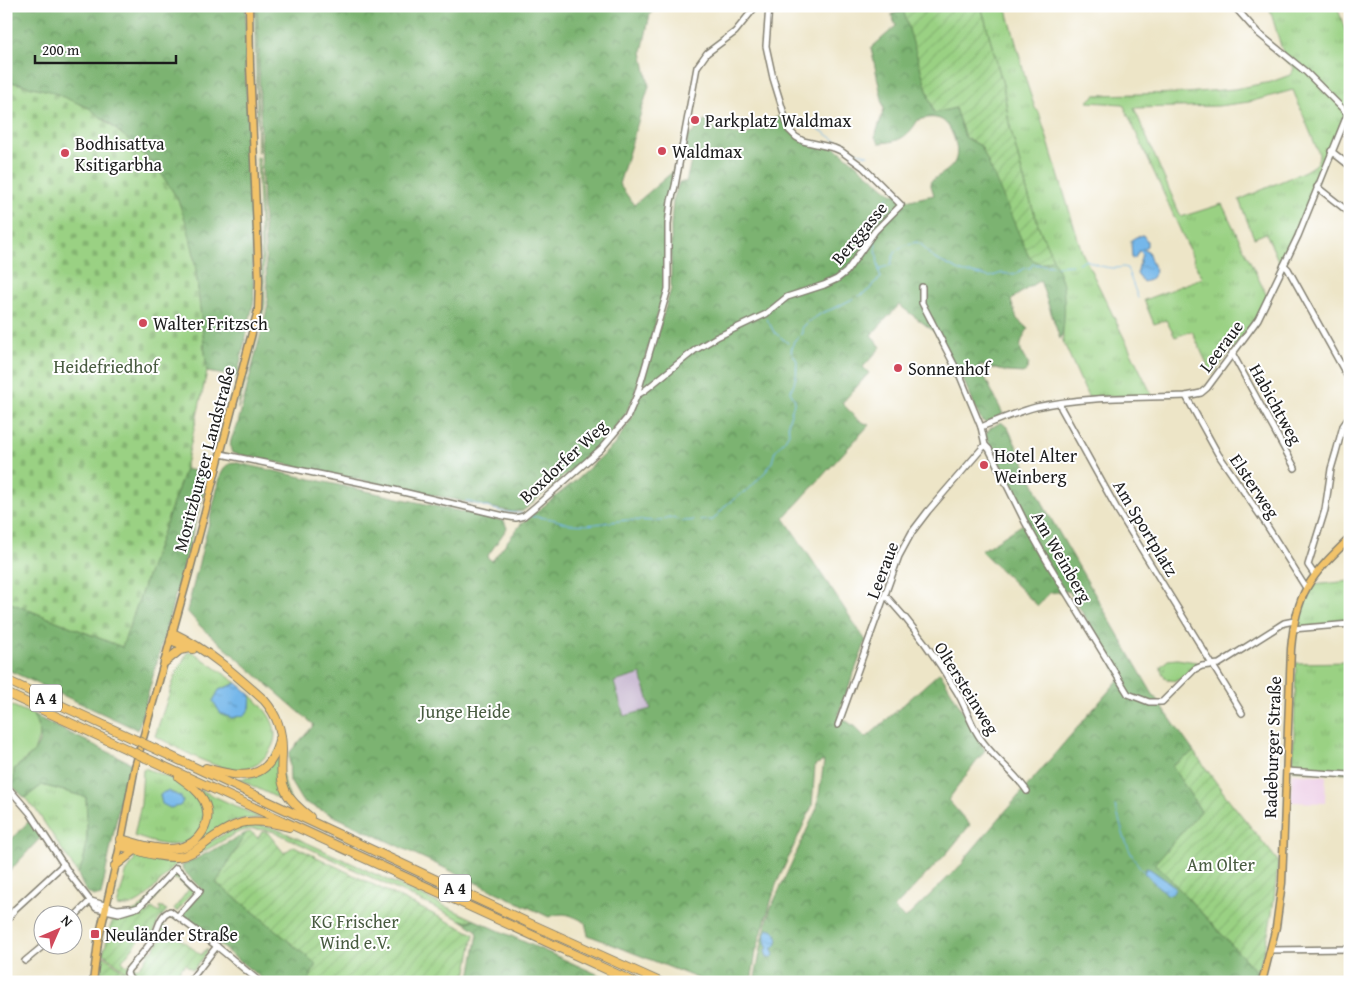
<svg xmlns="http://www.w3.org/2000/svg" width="1356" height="988" viewBox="0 0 1356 988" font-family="'Gentium Book Plus',serif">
  <defs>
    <pattern id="grass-tufts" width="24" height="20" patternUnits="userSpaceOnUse" patternTransform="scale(1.25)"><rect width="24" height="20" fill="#9ad183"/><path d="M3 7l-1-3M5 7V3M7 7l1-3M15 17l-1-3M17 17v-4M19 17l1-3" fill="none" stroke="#84b371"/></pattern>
    <pattern id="forest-crowns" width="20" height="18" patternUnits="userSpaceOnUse" patternTransform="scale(1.25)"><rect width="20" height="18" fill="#7bb371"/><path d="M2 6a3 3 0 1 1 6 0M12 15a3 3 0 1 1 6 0" fill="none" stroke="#64915c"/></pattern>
    <pattern id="cemetery-stones" width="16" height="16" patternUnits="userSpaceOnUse" patternTransform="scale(1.25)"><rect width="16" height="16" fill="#9ad183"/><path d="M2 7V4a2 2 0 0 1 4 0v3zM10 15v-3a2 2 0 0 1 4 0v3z" fill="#84b371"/></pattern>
    <pattern id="garden-furrows" width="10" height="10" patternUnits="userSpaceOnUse" patternTransform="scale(1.25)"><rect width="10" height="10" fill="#9ad183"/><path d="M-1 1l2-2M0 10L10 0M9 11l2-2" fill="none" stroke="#84b371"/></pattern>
    <pattern id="water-ripples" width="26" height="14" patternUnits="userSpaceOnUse" patternTransform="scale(1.25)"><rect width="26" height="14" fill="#74b7ea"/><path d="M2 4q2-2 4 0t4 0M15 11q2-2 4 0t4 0" fill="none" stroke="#5e94bd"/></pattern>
  </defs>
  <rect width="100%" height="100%" fill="#fff"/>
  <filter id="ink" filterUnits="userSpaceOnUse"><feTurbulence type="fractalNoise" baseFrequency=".02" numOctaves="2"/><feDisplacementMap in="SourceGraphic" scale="10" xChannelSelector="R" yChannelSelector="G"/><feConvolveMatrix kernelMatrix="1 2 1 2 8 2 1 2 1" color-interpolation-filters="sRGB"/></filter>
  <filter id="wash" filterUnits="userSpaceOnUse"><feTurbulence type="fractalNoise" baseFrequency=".0096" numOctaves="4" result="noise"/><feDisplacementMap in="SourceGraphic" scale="20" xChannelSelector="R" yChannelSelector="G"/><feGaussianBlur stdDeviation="1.12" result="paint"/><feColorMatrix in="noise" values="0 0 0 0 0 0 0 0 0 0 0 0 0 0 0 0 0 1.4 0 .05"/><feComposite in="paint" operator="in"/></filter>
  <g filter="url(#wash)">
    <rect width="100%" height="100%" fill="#ede5c7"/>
    <path fill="#eed0e8" d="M1292 773 1326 776 1325 803 1291 802Z"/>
    <path fill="#ccbed4" d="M641 674 651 709 624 716 614 682Z"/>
    <g fill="url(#grass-tufts)" stroke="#5b7650">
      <path d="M254 6H256L259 150 258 153Z"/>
      <path d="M981 6H1006L1027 84 1035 108 1039 112 1082 252 1152 395 1088 397 1063 341 1062 282 1040 230 1027 191 1009 123 1003 85Z"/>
      <path d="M1269 6H1337L1350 45V102L1295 233 1280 265 1266 233 1254 238 1239 200 1305 171C1313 166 1319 164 1319 154L1293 90 1249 102 1218 106 1134 108 1181 217 1222 204 1267 296 1256 319 1212 375 1192 331 1175 337 1166 320 1154 324 1144 300 1202 278 1123 104 1087 102 1095 95 1185 93 1234 89 1271 82 1290 75 1294 69 1293 66 1285 60Z"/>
      <path d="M257 157H259L265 304 238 409C239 373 256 338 263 302Z"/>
      <path d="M1350 581V621L1307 627 1298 625 1306 600 1313 585Z"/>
      <path d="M188 652H193L237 683 219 690 250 708 251 695C272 716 287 735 262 760 257 766 245 770 237 770 208 767 181 749 155 736L176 673Z"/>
      <path d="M1177 659 1196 662 1197 665C1188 673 1180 685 1167 679 1162 676 1161 672 1161 666L1168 660Z"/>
      <path d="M1350 662V773L1293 770 1296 663Z"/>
      <path d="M279 748V766L292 805 238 779 254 777Z"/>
      <path d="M145 768C161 775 184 781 196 796 214 817 198 844 172 845 159 845 146 840 134 836L141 804 143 769Z"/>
      <path d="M42 785 86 797C87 822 90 850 78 874L36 810 25 798Z"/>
      <path d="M201 790 261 818C249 818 237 819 226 824 205 836 192 855 166 853L175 852 207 828Z"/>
      <path d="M245 824 260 825 277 829 475 920 468 922 461 920 275 832C242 823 232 837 204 851 196 855 184 859 177 864 174 865 171 869 169 872 154 887 140 910 117 906L126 873 135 859 133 855 138 853 179 859 219 837Z"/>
    </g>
    <g fill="url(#forest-crowns)" stroke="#4c6846" fill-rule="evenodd">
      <path d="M6 6H246L245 68 249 140 254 300 237 377 207 372 194 255 177 198 160 172 147 157 107 121 49 91 6 81Z"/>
      <path d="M257 6H657L650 14 642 52 649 86 619 184 634 205 676 169 665 223 666 268 665 289 634 396 625 415 605 441 523 511 513 512 232 453C228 444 232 436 237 427L268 305 263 205Z"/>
      <path d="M904 11 934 113 955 108 965 137 981 146 1041 264 1053 259C1056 266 1060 274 1062 281 1065 294 1066 328 1060 339L1040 280 1016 296 1011 301 1017 319 1028 329C1019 343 1017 351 1029 364L1025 373 1008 372 979 365 1003 414 986 423 981 420 962 377 935 332 899 305 871 335 881 347 863 367 869 373 842 403 858 420 869 425 784 518 866 641 838 715 855 727 866 738 940 672 985 750 948 800 970 825 947 853 894 908 905 919 963 863 966 857 1120 678 1100 641 1069 591 1049 593 1038 606 981 551 1028 521 985 435 991 428 1001 422 1008 428 1046 510 1152 693 1194 752 1172 766 1201 811 1155 863 1257 972 1254 982H754L764 933 770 910 817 808 824 761 815 765 812 806 776 885 756 952 751 982H707L588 935 585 922C570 915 565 911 549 917L302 801 290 781 289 753 314 725 200 626 187 611 221 474 226 466 233 462 504 521 507 528 487 557 492 561 521 524 575 481 614 445 631 420 671 289V224L673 201 679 182H686L691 162H683L688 137 707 119 715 129 744 136 779 116H785L790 129 804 140 835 147 890 192 910 200 934 195 930 182C937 176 948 172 954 163 958 156 957 148 955 141 948 119 939 114 918 120 908 137 899 142 879 143L875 137 884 109 871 48 896 26 891 14ZM641 674 651 709 624 716 614 682Z"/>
      <path d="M185 469 209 474 138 730 6 669V601L122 647Z"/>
      <path d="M33 715 131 763 122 792 101 895C87 900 82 884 78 874 90 850 87 823 86 797L42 785 25 798 13 787 14 769C25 761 44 747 39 731 38 725 35 720 33 715Z"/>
      <path d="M31 819 42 836 6 875V845Z"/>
      <path d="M246 833 216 883 254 912 316 964 308 982H266L184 917 183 912 203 891 183 870 182 866Z"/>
      <path d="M461 920 468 922 475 920 615 982H469L478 934 476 930Z"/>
    </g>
    <path fill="url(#cemetery-stones)" stroke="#5b7650" d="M6 81 49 91 89 108 130 141 160 172 177 198 187 225 194 255 207 372 185 469 122 647 6 601Z"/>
    <g fill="url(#garden-furrows)" stroke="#5b7650">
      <path d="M902 6H981L1003 85 1009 123 1027 191 1040 230 1053 259 1040 264 1029 257 981 146 965 137 955 108 934 113Z"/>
      <path d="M1194 752 1226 796 1278 861C1275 899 1270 936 1257 972L1155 863 1201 811 1172 766Z"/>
      <path d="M251 832 258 838 262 832H267L284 853 294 846 474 934 465 982H308L316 964 254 912 216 883 246 833Z"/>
      <path d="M174 873 179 874 192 887 194 890 177 912 174 909 189 889 177 879 176 880 173 878 145 911 147 914 152 908 159 913 161 910 159 908 160 906 167 910 158 921 152 938 150 937 153 934 147 930 122 961 127 966 130 963 131 964 126 971 103 953C108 941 108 925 116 916L124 915 125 919H130V913L139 909Z"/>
      <path d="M160 923 201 955 207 948V953L193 970 185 964 171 982C157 982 136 987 130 972L132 966 137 969 149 955 145 951 147 949 151 952 163 937 157 932Z"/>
      <path d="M104 956 125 972 129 982 120 975 115 980 117 982H100L102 957Z"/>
    </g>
    <path fill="#9ad183" stroke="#5b7650" d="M6 703 33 715 40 733 34 752 14 769 13 787 6 784Z"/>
    <g fill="url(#water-ripples)" stroke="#486a83">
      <path d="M1143 235 1147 241V246L1143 249 1148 251 1152 263 1156 272 1150 280 1143 282 1137 274 1142 253 1139 250 1135 258 1132 259 1131 240 1136 237Z"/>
      <path d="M237 683 251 695 250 708 245 715 232 718 221 714 213 701 219 690Z"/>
      <path d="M168 791 181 797 183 801 180 806 170 808 162 804 160 795 164 792Z"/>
      <path d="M1146 868 1150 869 1174 886 1175 889 1173 893 1167 895 1144 873Z"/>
      <path d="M768 929H772C779 935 780 944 772 949L774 955 772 958H767L765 950 768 948C764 942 764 934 768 929Z"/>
    </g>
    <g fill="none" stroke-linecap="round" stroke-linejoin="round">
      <g stroke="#74b7ea" stroke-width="1">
        <path d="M792 119C822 122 837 150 868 155"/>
        <path d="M871 231V228L888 196"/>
        <path d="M874 238C877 249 877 260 879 271"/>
        <path d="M1078 263 1087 260C1096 265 1105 268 1115 268 1120 268 1123 266 1127 268L1138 298"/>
        <path d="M1057 266 1072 265"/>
        <path d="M859 296 869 290 874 283 881 278 879 272 881 268 891 265C893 249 902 245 917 242L922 245 928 253 935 259 964 273H972L990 277 1002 273 1014 275 1024 268H1030L1033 264 1053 266"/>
        <path d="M767 319 774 332 788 343"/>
        <path d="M466 501 503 512 522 514"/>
        <path d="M530 516 552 519 569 524 587 525 627 520 660 521 669 517 682 521 713 520 727 504 751 487 767 470 772 462 775 451 784 441 789 433 788 423 795 400 790 392C797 378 796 376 797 361L791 351 794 341 802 333V328L808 322 822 313 837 307 854 298"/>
        <path d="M1115 806C1123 831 1125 850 1143 871"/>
      </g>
    </g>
  </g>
  <g filter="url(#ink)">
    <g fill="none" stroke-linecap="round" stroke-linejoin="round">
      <defs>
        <g id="minor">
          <path d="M1234 6 1258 33 1306 72 1349 115"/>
          <path d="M1331 151 1350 166"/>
          <path d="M1317 187 1350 213"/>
          <path d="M1284 265 1288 269 1350 381"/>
          <path d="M922 287V303L960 376 981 427 985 445 989 449 1025 522 1047 561 1128 694 1149 702H1162L1195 669 1202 666 1219 664 1284 623 1294 621"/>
          <path d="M1232 353 1295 468"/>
          <path d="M637 395 644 391 695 350 717 337 766 314 787 297 824 285 837 279 846 272 875 231 901 205 863 167 841 151 834 148 803 141 796 137 789 130 773 78 766 46 769 6"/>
          <path d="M1186 396 1218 454 1264 521 1306 588"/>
          <path d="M1060 403 1061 408 1118 511 1242 713"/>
          <path d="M981 427C999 420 1017 412 1036 407 1085 396 1136 398 1186 396L1201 393 1207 388 1258 319 1298 236 1350 108"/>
          <path d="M221 454 382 487 504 516 516 518 524 516 536 506 601 449 627 418 637 395 668 289V224L671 201 675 186 697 67 707 53 735 32 756 6"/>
          <path d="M1314 574 1308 565 1325 510 1331 469 1336 452 1343 426 1350 416"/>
          <path d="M886 596C911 623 938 660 957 692 965 705 969 720 977 733 990 756 1013 770 1027 791"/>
          <path d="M1293 629 1350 624"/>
          <path d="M838 725 899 556 912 532 928 511 985 445"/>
          <path d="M1287 771 1350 775"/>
          <path d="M6 789 11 791 30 813 71 876 96 908 119 913 139 907 176 868 200 891 178 916"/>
          <path d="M91 901 117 909 129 908"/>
          <path d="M72 919 90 901"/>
          <path d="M6 922 15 909 64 864"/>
          <path d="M1270 950 1350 949"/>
          <path d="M25 961 43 946"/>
          <path d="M134 982 129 978 127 973 128 970C137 959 150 947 155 934 159 926 160 915 170 911L214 944 260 982"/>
          <path d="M189 982 217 946"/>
        </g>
        <g id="major">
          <path d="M93 982 98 942 120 846 135 767 189 573 258 310 259 281 250 65 249 6"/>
          <path d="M1262 982 1276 927 1282 883 1291 649C1296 592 1310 577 1350 538"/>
        </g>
        <g id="highway">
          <path d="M173 633C207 649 236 675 264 700 277 715 282 730 282 750 282 764 279 778 286 792 291 802 301 810 310 817"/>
          <path d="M171 640 193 649"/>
          <path d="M165 662 180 650 191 648"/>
          <path d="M6 680 136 740"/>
          <path d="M6 693 133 752"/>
          <path d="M149 746 531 924 660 982"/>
          <path d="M146 758 634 982"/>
          <path d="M206 768C239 778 270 783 279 740"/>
          <path d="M121 839C139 844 160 852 179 848 200 844 214 821 204 801 199 791 189 784 179 777"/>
          <path d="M120 846C137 850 159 858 177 857 189 856 198 849 207 842 238 819 252 817 289 827"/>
          <path d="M115 866 135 850"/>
        </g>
      </defs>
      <use href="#minor" stroke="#848072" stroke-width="8"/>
      <use href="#major" stroke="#848072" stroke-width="9"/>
      <use href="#highway" stroke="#848072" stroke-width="10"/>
      <use href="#minor" stroke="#fff" stroke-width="5"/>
      <use href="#major" stroke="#f2c36a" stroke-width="6"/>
      <use href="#highway" stroke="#f2c36a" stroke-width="8"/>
      <defs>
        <g id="highway-bridge">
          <path d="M136 740 149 746"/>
          <path d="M133 752 146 758"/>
        </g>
      </defs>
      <use href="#highway-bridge" stroke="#848072" stroke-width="10" stroke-linecap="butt"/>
      <use href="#highway-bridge" stroke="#f2c36a" stroke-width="8"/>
    </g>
  </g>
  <g fill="#d1495b" stroke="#fff" stroke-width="2">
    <circle cx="695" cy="120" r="5"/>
    <circle cx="662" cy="151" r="5"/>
    <circle cx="65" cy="153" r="5"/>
    <circle cx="143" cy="323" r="5"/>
    <circle cx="898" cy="368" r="5"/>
    <circle cx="984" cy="465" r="5"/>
    <rect x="90" y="929" width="10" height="10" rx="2.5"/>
  </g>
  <g text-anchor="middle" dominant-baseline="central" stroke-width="4" stroke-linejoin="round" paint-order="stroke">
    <g fill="#fff" stroke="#606060" stroke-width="1">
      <rect x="30" y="684.5" width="32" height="27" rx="4"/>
      <rect x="439" y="874.5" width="32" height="27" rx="4"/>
    </g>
    <g font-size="16" font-weight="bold" fill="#1c1c1c">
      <text x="46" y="698">A 4</text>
      <text x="455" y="888">A 4</text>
    </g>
    <g font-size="18" fill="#1c1c1c" stroke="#fff" text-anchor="start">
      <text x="705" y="120">Parkplatz Waldmax</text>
      <text x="75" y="143">Bodhisattva<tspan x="75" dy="21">Ksitigarbha</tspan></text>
      <text x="672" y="151">Waldmax</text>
      <text x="153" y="323">Walter Fritzsch</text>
      <text x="908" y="368">Sonnenhof</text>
      <text x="994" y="455">Hotel Alter<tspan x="994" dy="21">Weinberg</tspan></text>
      <text x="105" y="934">Neuländer Straße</text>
    </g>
    <g font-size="18" fill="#1c1c1c" stroke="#fff">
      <text transform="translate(859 233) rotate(-50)">Berggasse</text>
      <text transform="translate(1221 346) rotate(-53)">Leeraue</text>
      <text transform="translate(1276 404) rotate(61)">Habichtweg</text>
      <text transform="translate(204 459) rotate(-75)">Moritzburger Landstraße</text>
      <text transform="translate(563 461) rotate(-43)">Boxdorfer Weg</text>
      <text transform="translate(1255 486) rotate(56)">Elsterweg</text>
      <text transform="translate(1146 528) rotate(59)">Am Sportplatz</text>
      <text transform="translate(1062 557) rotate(60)">Am Weinberg</text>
      <text transform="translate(882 570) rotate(-69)">Leeraue</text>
      <text transform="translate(967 688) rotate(58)">Oltersteinweg</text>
      <text transform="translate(1272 747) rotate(-88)">Radeburger Straße</text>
    </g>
    <g font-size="18" fill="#485b40" stroke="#fff">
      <text x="106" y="366">Heidefriedhof</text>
      <text x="465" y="711">Junge Heide</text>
      <text x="1221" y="864">Am Olter</text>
      <text x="355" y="921">KG Frischer<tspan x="355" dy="21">Wind e.V.</tspan></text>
    </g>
  </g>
  <rect width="1356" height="988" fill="none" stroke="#fff" stroke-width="25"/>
  <g transform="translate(58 930) rotate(45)"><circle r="24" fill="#ffffff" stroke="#a4a4a4"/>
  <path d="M0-4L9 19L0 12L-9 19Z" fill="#d1495b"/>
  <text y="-8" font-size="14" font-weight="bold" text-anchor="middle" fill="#1c1c1c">N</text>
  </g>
  <path d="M35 55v8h141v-8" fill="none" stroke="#1c1c1c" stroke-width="2.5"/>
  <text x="42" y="55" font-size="15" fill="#1c1c1c" stroke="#ffffff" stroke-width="4" paint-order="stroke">200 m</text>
</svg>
